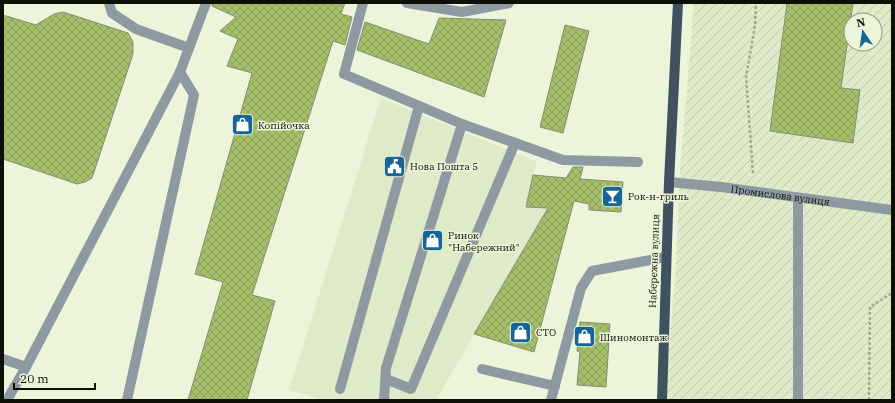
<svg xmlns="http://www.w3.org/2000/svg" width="895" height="403" viewBox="0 0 895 403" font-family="'IBM Plex Serif',serif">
  <defs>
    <pattern id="industrial-furrows" width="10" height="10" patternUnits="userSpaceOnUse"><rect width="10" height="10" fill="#dfebc8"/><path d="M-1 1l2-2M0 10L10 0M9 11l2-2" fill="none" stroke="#bec8aa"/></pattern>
    <pattern id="building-cross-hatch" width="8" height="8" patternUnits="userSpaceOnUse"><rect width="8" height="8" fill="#a5be6a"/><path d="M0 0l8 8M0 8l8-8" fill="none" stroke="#8da25a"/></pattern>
  </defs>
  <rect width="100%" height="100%" fill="#ecf5da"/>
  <path fill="#dfebc8" d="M381 98 537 162 526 207 548 208 436 400H323L289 390Z"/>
  <path fill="url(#industrial-furrows)" fill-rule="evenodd" d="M694 3H892V400H665L676 264 680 169ZM851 20H875V44H851Z"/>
  <g fill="url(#building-cross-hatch)" stroke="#858d74">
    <path d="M212 3H345L341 14 352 17 345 45 333 41 252 295 275 301 247 400H188L223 282 195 274 252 73 227 66 238 39 220 31 236 17 212 6Z"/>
    <path d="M787 3H853L841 88 860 90 853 143 770 131Z"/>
    <path d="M63 12 128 33 133 42V54L92 178 85 182 77 184 3 159V15L36 25 54 14Z"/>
    <path d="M439 18 506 20 484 97 357 50 365 22 429 44Z"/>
    <path d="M565 25 589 31 563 133 540 127Z"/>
    <path d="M573 167H583L580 179 623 182 621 212 589 210V204L574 201 534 352 474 334 548 208 526 207 533 175 566 178Z"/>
    <path d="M580 322 610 324 606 387 577 385 580 352 577 351Z"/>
  </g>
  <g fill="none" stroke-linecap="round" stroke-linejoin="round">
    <g stroke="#a2a994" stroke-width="2.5" stroke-dasharray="3 2" stroke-linecap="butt">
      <path d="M753 173 746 77 755 26 756 3"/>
      <path d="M869 400 870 307 892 293"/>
    </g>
    <g stroke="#8f99a1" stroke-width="10">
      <path d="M109 3 112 13 136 29 189 48"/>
      <path d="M363 3 344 74 462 124 563 160 638 162"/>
      <path d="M407 3 462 12 509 3"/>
      <path id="s1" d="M669 182 721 187 892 210"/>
      <path d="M3 359 26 367"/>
      <path d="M482 369 555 386"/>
      <path d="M386 379 411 389 515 143"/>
      <path d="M340 389 419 106"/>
      <path d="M127 400 194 95 180 72"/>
      <path d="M384 400 386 368 462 124"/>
      <path d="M551 400 581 288 592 271 666 257"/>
      <path d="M798 400V198"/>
    </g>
    <path stroke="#8f99a1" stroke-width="10" d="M7 400 26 367 180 72 206 3"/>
    <path stroke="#405260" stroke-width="10" d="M662 400 669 182 678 3"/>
  </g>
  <defs>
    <symbol id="shop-square" viewBox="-11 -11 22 22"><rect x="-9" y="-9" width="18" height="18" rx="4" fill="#176497" stroke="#ecf5da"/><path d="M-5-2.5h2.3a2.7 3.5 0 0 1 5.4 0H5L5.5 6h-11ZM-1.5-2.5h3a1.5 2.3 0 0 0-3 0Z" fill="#fff"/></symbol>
    <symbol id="civic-square" viewBox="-11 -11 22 22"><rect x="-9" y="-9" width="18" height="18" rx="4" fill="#176497" stroke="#ecf5da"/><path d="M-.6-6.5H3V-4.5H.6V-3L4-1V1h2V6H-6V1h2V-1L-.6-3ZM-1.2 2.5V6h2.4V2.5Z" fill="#fff"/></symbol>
    <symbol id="bar-square" viewBox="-11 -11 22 22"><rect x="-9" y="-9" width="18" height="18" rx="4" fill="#176497" stroke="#ecf5da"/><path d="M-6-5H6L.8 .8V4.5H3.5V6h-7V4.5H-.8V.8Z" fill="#fff"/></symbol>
  </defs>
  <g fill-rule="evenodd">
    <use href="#shop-square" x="230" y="112" width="25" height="25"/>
    <use href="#civic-square" x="382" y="154" width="25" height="25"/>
    <use href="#bar-square" x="600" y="184" width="25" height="25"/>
    <use href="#shop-square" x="420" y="228" width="25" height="25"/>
    <use href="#shop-square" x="508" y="320" width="25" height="25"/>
    <use href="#shop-square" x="572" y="324" width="25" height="25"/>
  </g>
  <g text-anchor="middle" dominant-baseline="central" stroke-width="3" stroke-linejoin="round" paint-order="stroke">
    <g font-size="10" fill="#0d1007" stroke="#ecf5da" text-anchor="start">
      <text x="258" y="125">Копійочка</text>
      <text x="410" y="166">Нова Пошта 5</text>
      <text x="628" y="196">Рок-н-гриль</text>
      <text x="448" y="235">Ринок<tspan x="448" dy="12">"Набережний"</tspan></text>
      <text x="536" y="332">СТО</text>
      <text x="600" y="337">Шиномонтаж</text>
    </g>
    <g font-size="10" fill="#0d1007" stroke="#ecf5da">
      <text stroke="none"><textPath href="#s1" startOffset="112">Промислова вулиця</textPath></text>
      <text transform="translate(654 261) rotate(-88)">Набережна вулиця</text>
    </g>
  </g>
  <rect width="895" height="403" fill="none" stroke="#0d1007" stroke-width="8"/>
  <g transform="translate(863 32) rotate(347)"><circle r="19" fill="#ecf5da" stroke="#939986"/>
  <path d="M0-3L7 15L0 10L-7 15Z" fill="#176497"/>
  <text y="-6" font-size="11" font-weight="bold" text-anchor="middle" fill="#0d1007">N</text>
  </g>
  <path d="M14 383v6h81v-6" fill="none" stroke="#0d1007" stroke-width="2"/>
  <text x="20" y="383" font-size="12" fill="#0d1007" stroke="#ecf5da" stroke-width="3" paint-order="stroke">20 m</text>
</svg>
